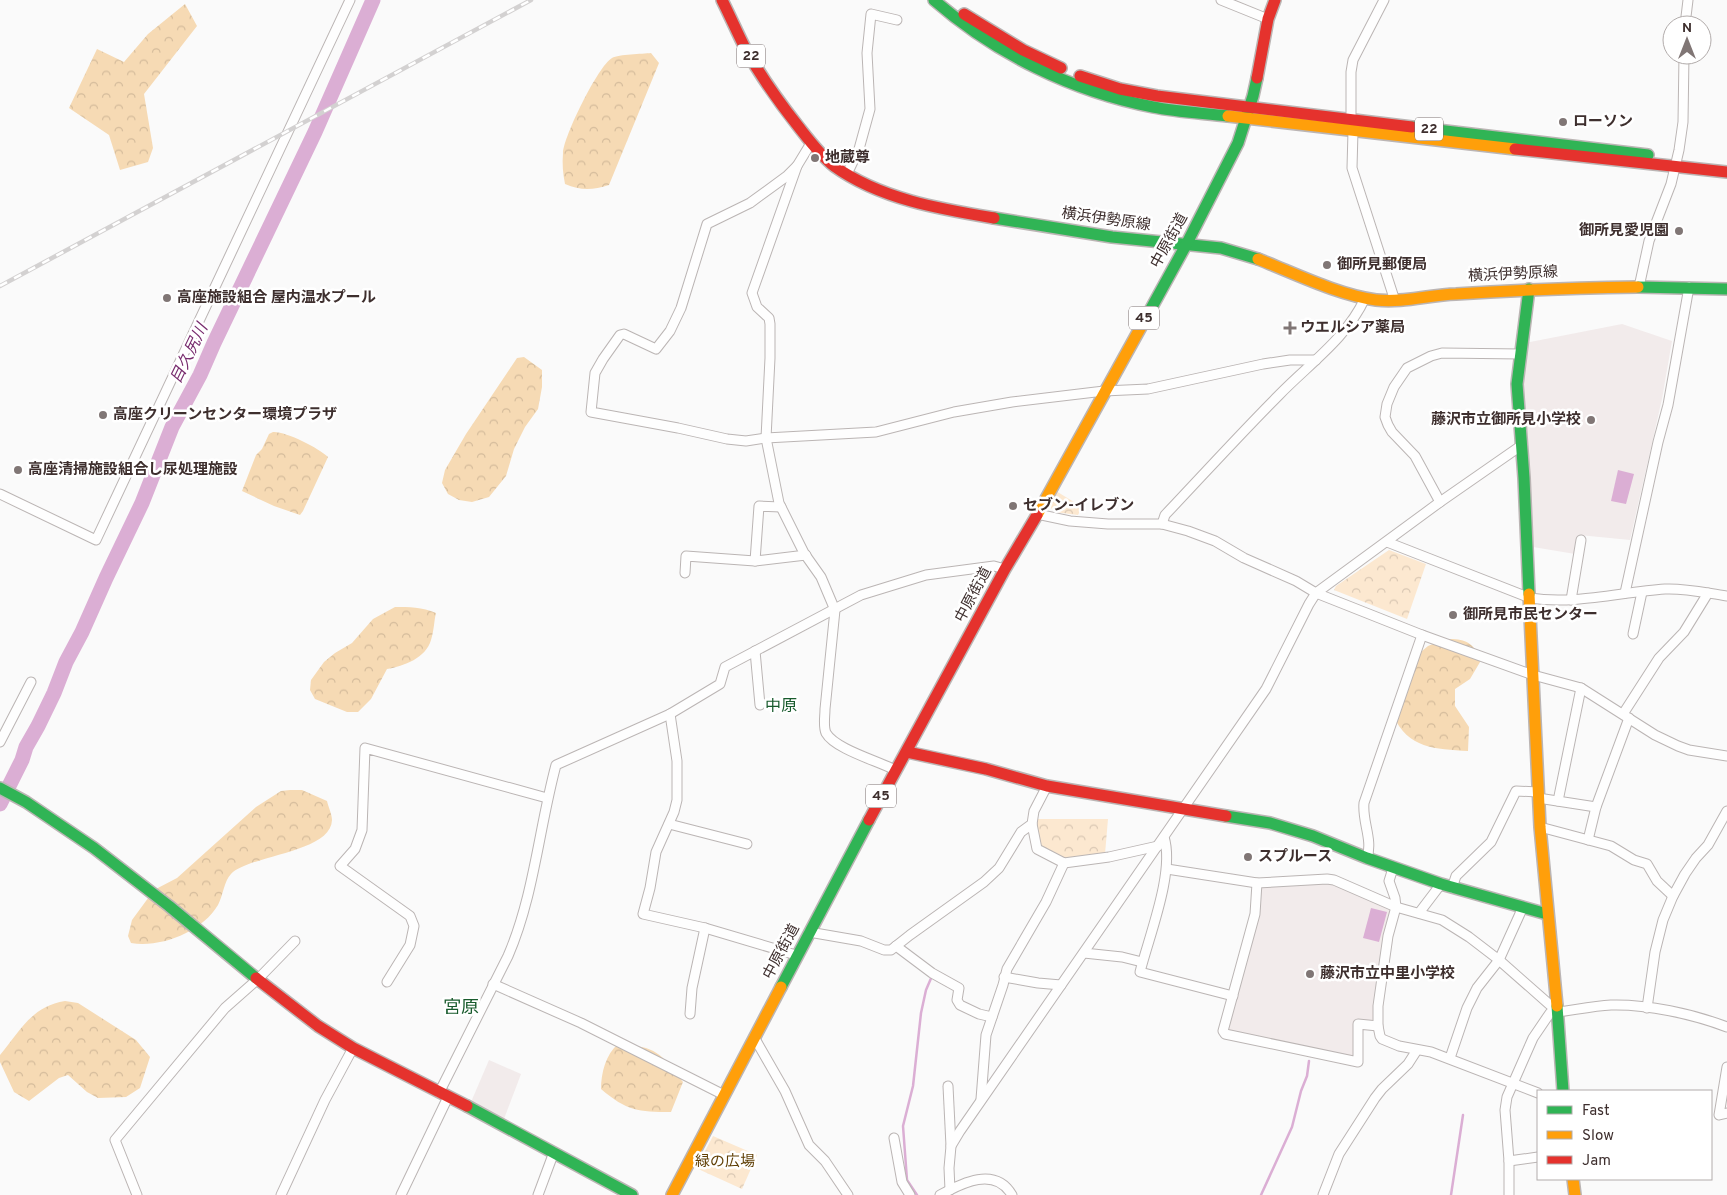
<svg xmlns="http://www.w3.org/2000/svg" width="1727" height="1195" viewBox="0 0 1727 1195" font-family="Overpass,'Noto Sans JP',sans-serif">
  <defs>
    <pattern id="forest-crowns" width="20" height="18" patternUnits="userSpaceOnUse" patternTransform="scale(1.25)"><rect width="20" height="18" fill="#f6dab4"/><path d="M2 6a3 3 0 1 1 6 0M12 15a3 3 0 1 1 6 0" fill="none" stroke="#d4bb9b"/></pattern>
    <pattern id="park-crowns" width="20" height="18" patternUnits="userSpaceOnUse" patternTransform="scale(1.25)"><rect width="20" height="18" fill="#fce8d0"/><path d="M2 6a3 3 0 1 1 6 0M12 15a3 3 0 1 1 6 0" fill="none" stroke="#d9c7b3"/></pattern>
  </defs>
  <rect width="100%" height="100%" fill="#fafafa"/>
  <g fill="#f2ebeb">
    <path d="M1622 324 1672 341 1662 399 1630 540 1579 535 1575 554 1533 547 1528 442 1523 398 1525 343Z"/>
    <path d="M1327 881 1389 908 1390 914 1384 932 1375 992 1374 1019 1370 1021 1355 1019 1354 1056 1349 1058 1227 1032 1226 1026 1258 922 1259 887 1263 885Z"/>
    <path d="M489 1060 521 1074 504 1119 471 1102Z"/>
  </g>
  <g fill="url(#forest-crowns)">
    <path d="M185 4 197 26 144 94 153 148 148 162 120 170 109 135 69 108 97 49 124 62 148 34Z"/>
    <path d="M651 53 659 63 609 185C593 190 581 191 565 184 563 174 562 164 563 153 564 136 598 66 612 58 619 54 642 54 651 53Z"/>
    <path d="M524 357 542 370V387L538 409 525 427 514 449 506 476 489 497 472 502 459 500 448 494 442 483 445 470 466 434 517 358Z"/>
    <path d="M273 432C285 431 319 448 328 457L303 511 300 515 274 506 242 491 256 455 262 449 269 434Z"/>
    <path d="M395 607C409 607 422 607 436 613 434 621 434 631 431 640 426 658 404 666 387 669L371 699 358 712H347L315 699 310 690 311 680 324 662 335 653 352 643 373 619Z"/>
    <path d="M1445 639C1467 639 1468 641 1483 657L1470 679 1455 689V706L1469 727 1468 751C1435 749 1408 749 1393 715L1416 656 1428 646Z"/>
    <path d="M290 790H302L327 801C328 806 332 814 332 820 331 853 249 855 231 874 224 881 223 896 218 905 202 932 161 948 131 943L128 936 132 920 154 890 177 878 256 807 281 791Z"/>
    <path d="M65 1001 78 1003 136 1040 150 1057 140 1088 126 1097 98 1098 87 1092 68 1075 59 1078 29 1101 14 1092 0 1062V1055C20 1031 32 1006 65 1001Z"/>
    <path d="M618 1044C658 1047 659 1052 683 1082L671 1112C638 1112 627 1111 601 1089 601 1073 606 1054 618 1044Z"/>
  </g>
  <g fill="url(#park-crowns)">
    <path d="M1056 491 1082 507 1078 515 1055 512 1050 507V503Z"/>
    <path d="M1389 550 1426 564 1407 619 1334 590 1336 586Z"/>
    <path d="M1038 819H1108L1105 854 1062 859 1040 847 1035 821Z"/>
    <path d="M713 1136 757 1155 742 1189 696 1168Z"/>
  </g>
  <g fill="#dbaed4">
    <path d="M1618 470 1634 474 1626 504 1611 501Z"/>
    <path d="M1371 908 1387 912 1379 942 1363 938Z"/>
  </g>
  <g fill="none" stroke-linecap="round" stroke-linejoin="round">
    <g stroke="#dbaed4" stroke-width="2.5">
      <path d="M917 1195 907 1180 903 1126 913 1086 921 1013 926 990 932 976"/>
      <path d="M1261 1195 1292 1127 1301 1091 1307 1076 1309 1061"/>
      <path d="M1451 1195 1463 1115"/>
    </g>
    <path stroke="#dbaed4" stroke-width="15" d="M0 804 22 760 26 747 38 726 54 693 66 662 82 632 106 578 142 503 172 427 200 375 214 343 315 132 373 0"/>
    <defs>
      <g id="street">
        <path d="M1221 0 1268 19"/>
        <path d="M1685 25 1688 0"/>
        <path d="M1351 119V72L1353 60 1384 0"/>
        <path d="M1353 131 1352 168 1395 301"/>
        <path d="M811 143 797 166 752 293 757 307 769 318 770 324V358L766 438 779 503 804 553 821 577 835 610 825 709C825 717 823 726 826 733 835 749 878 761 895 770"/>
        <path d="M797 166 787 176 750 203 707 224 681 308 670 331 656 349 624 334 620 335 603 359 595 373 591 412 678 428 727 439 746 441 766 438 876 432 954 412 1012 402 1104 391 1148 389 1263 364 1290 360H1316"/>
        <path d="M847 174 859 149 870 109 867 53 871 14 897 20"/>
        <path d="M1639 287 1649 241 1671 184 1679 150 1683 122 1684 55"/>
        <path d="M0 494 96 540 350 0"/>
        <path d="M1440 502 1415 456 1392 432 1388 425 1385 417 1387 404 1394 387 1407 368 1431 356 1442 353 1521 354"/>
        <path d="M1037 514 1070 521 1108 524H1162L1188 531 1215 541 1244 558 1296 581 1316 593 1422 635 1533 675 1581 688 1655 735 1678 746 1689 750 1727 756"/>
        <path d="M1162 524 1165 515C1203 475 1240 434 1279 395 1309 364 1347 338 1365 298"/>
        <path d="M1387 542 1530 598C1574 605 1621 592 1665 589 1686 588 1706 593 1727 596"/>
        <path d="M755 561 759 506 781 507"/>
        <path d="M685 573 686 556 755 561 806 555"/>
        <path d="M1625 593 1658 442 1668 405 1689 287"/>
        <path d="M1571 600 1581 540"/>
        <path d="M1633 634 1642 592"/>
        <path d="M755 651 760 705"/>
        <path d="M670 714 677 761V800L674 812 656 852 650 888 643 914 705 928 796 955"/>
        <path d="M1623 714 1659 658 1684 632 1708 593"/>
        <path d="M0 742 31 682"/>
        <path d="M1538 798 1596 807"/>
        <path d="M1558 801 1581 688"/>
        <path d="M669 824 747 844"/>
        <path d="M1032 824 1037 849 1064 863 1109 857 1158 846"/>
        <path d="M1540 827 1611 846 1634 860 1647 864 1657 881 1673 896"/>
        <path d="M1164 837C1175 872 1149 936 1140 972L1233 996"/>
        <path d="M1588 840 1596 807 1629 718"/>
        <path d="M1367 858C1373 839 1362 822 1364 803L1422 635"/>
        <path d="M1393 868 1389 881 1395 898 1396 907 1388 936 1378 1006V1026L1380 1036 1382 1039 1399 1046 1431 1052 1538 1093"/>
        <path d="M1167 869 1257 883 1327 879 1334 880 1396 907 1442 920 1469 937 1499 960 1558 1012"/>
        <path d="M1257 883 1255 914 1223 1031 1225 1034 1358 1062V1024L1378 1026"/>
        <path d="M1452 888 1456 876 1491 842 1516 791 1538 792"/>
        <path d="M1419 913 1441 884"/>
        <path d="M809 932 861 941 884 950H891L910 935 984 882 999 868 1021 832 1032 824 1034 811 1047 786"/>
        <path d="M896 946 932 973 959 988 957 1000 960 1005 979 1014 992 1017"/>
        <path d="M1084 953 1122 957 1142 962"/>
        <path d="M1004 977 1038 983 1061 985"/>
        <path d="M387 982 410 945 414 926 410 916 340 866 355 849 362 830 365 748 547 798"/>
        <path d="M493 984 581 1023 724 1095"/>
        <path d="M1647 1008 1655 952 1663 920 1673 896 1685 874 1696 858 1708 845 1727 811"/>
        <path d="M690 1014 692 988 705 928"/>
        <path d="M754 1037 785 1091 809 1145 825 1161 848 1195"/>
        <path d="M1450 1058 1467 1008 1477 988 1499 960 1523 907"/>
        <path d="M1727 1067 1719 1115 1727 1113"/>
        <path d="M948 1086 951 1146"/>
        <path d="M439 1093 508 956C534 896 539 828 556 765L670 714 720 684 725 667 861 595 926 575 994 566 1005 569"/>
        <path d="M981 1099 986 1035 1003 985 1007 969 1046 902 1064 863"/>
        <path d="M894 1138 902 1182 910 1195"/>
        <path d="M1509 1161 1538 1157"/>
        <path d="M950 1190 949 1168 951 1146 960 1131 1266 689 1309 604 1316 593 1440 502 1522 445"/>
        <path d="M137 1195 115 1140 225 1008 258 979 295 941"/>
        <path d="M281 1195 325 1100 353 1048"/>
        <path d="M401 1195 448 1097"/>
        <path d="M538 1195 554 1152"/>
        <path d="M940 1195C962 1183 995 1166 1012 1195"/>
        <path d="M1323 1195 1339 1154 1375 1098 1382 1089 1408 1064 1417 1050"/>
        <path d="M1509 1195V1161L1505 1110 1507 1097 1533 1038 1550 1013C1570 1011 1591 1006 1611 1005 1647 1004 1693 1014 1727 1027"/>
      </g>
      <g id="fast">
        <path d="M934 0C996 54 1072 91 1153 107 1178 112 1203 113 1228 116"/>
        <path d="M1412 127 1648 155"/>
        <path d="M994 218 1112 237 1221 248 1258 259"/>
        <path d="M1638 287 1727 289"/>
        <path d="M1529 289 1517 384 1524 478 1529 594"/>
        <path d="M1147 316 1186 245 1238 143 1253 96 1257 78"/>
        <path d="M0 788 26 802 94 848 169 906 256 978"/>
        <path d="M1226 816 1270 823 1313 836 1367 858 1441 884 1547 914"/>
        <path d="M781 987 869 820"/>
        <path d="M1557 1006 1563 1091"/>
        <path d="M467 1106 632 1195"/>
      </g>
      <g id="slow">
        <path d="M1228 116 1515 149"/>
        <path d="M1258 259C1294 273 1338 295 1376 300 1403 303 1429 295 1456 294 1517 290 1577 288 1638 287"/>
        <path d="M1037 515 1147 316"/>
        <path d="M1529 594 1540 827 1557 1006"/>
        <path d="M1573 1179 1575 1195"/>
        <path d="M672 1195 781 987"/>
      </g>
      <g id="jam">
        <path d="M722 0C730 16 737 32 745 48 760 75 779 102 798 126 809 140 820 155 834 166 880 199 940 209 994 218"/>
        <path d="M964 14 1023 50 1061 68"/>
        <path d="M1080 76 1120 89 1157 96 1412 127"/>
        <path d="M1257 78 1268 19 1275 0"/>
        <path d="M1515 149 1727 172"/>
        <path d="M907 752 986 769 1047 786 1226 816"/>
        <path d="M869 820 1005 569 1037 515"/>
        <path d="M256 978 318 1026 353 1048 467 1106"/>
      </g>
    </defs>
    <use href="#street" stroke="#bbb5b4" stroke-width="11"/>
    <use href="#fast" stroke="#bbb5b4" stroke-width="14"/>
    <use href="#slow" stroke="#bbb5b4" stroke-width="14"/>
    <use href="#jam" stroke="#bbb5b4" stroke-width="14"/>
    <use href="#street" stroke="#fefefe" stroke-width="9"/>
    <use href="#fast" stroke="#30b455" stroke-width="11"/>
    <use href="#slow" stroke="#ff9f0a" stroke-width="11"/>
    <use href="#jam" stroke="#e5322d" stroke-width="11"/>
    <defs>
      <path id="rail" d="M0 286 531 0"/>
    </defs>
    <use href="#rail" stroke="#d3d1d1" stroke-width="4.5"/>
    <use href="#rail" stroke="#fff" stroke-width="2.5" stroke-dasharray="8" stroke-linecap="butt"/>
  </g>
  <g fill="#807675" stroke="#fff" stroke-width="2">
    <circle cx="1563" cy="122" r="5"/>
    <circle cx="815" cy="158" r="5"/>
    <circle cx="1679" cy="231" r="5"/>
    <circle cx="1327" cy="265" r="5"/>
    <circle cx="167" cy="298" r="5"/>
    <path d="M1287.5 320.5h5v5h5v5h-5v5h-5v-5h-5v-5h5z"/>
    <circle cx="103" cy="415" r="5"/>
    <circle cx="1591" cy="420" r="5"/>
    <circle cx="18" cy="470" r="5"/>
    <circle cx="1013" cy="506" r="5"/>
    <circle cx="1453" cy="615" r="5"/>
    <circle cx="1248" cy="857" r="5"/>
    <circle cx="1310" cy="974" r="5"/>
  </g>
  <g text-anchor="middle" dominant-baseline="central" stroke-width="5" stroke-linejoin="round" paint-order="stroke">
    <g fill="#fff" stroke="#786d6d" stroke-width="1">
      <rect x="737" y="44.5" width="28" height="23" rx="4"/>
      <rect x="1415" y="117.5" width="28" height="23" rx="4"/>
      <rect x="1129" y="306.5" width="30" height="23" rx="4"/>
      <rect x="866" y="784.5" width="30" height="23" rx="4"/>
    </g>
    <g font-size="14" font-weight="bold" fill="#3e2f2e">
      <text x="751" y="56">22</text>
      <text x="1429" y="129">22</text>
      <text x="1144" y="318">45</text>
      <text x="881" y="796">45</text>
    </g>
    <g font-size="15" font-weight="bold" fill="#3e2f2e" stroke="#fff" text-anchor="start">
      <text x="1573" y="122">ローソン</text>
      <text x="825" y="158">地蔵尊</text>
      <text x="1669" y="231" text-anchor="end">御所見愛児園</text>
      <text x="1337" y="265">御所見郵便局</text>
      <text x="177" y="298">高座施設組合 屋内温水プール</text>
      <text x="1300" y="328">ウエルシア薬局</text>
      <text x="113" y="415">高座クリーンセンター環境プラザ</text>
      <text x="1581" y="420" text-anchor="end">藤沢市立御所見小学校</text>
      <text x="28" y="470">高座清掃施設組合し尿処理施設</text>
      <text x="1023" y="506">セブン-イレブン</text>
      <text x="1463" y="615">御所見市民センター</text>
      <text x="1258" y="857">スプルース</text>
      <text x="1320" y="974">藤沢市立中里小学校</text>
    </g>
    <g font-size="15" fill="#3e2f2e" stroke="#fff">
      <text transform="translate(1106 220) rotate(8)">横浜伊勢原線</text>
      <text transform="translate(1170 241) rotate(-61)">中原街道</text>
      <text transform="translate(1513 275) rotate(-3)">横浜伊勢原線</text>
      <text transform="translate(974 595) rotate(-62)">中原街道</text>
      <text transform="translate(782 952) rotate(-62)">中原街道</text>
    </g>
    <g font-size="15" fill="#603f05" stroke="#fff">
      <text x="725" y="1162">緑の広場</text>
    </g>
    <g font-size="16" font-style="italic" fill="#782c6e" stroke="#fff">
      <text transform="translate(190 354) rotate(-64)">目久尻川</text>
    </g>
    <g font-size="16" fill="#195b2d" stroke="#fff">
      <text x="781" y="707">中原</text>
    </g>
    <g font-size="18" fill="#195b2d" stroke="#fff">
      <text x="461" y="1008">宮原</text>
    </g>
  </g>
  <rect x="1537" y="1090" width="175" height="90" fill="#ffffff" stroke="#b2acab"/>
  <rect x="1547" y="1106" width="25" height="8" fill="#30b455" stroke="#b2acab"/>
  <text x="1582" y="1115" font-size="15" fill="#3e2f2e">Fast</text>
  <rect x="1547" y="1131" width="25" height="8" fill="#ff9f0a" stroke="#b2acab"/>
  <text x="1582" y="1140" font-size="15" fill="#3e2f2e">Slow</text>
  <rect x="1547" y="1156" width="25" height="8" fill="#e5322d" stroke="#b2acab"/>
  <text x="1582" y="1165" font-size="15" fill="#3e2f2e">Jam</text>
  <g transform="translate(1687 40)"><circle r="24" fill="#ffffff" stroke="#b2acab"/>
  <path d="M0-4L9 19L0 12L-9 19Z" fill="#807675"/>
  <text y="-8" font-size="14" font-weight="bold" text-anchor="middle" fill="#3e2f2e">N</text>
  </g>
</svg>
